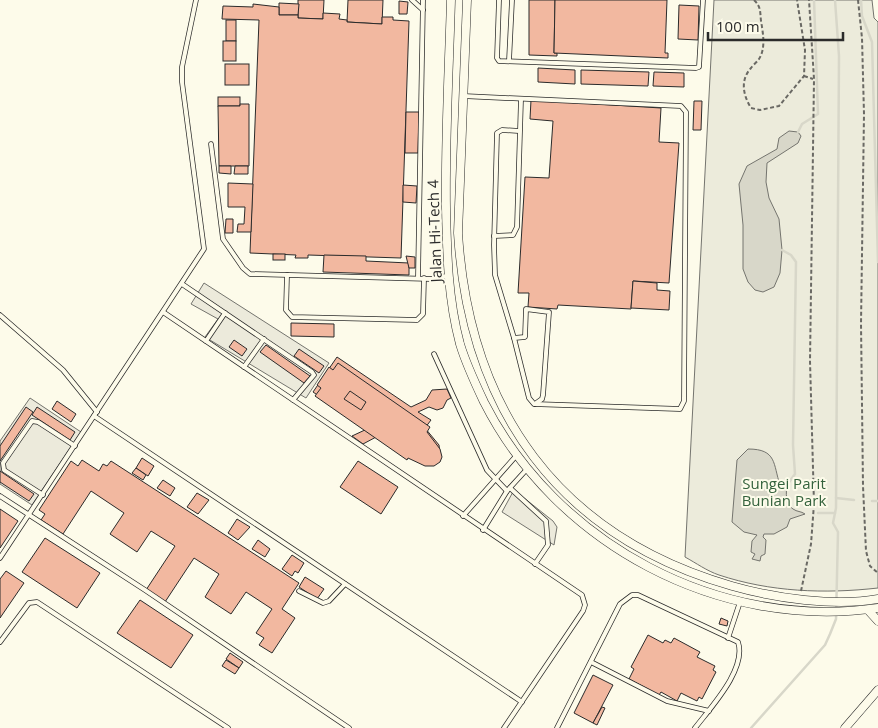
<svg xmlns="http://www.w3.org/2000/svg" width="878" height="728" viewBox="0 0 878 728" font-family="'Open Sans',sans-serif">
  <rect width="100%" height="100%" fill="#fdfbea"/>
  <path fill="#ecebdb" stroke="#74746e" d="M714 0H872L874 18 878 22V588C825 594 770 592 719 575 707 571 696 563 685 557Z"/>
  <g fill="#eceadb" stroke="#74746e">
    <path d="M204 283 329 363 306 398 205 337 218 319 191 304Z"/>
    <path d="M30 398 81 432 32 505 0 484V441Z"/>
    <path d="M514 490 553 521 557 527 554 545 502 512Z"/>
  </g>
  <g fill="#d8d7c9" stroke="#74746e">
    <path d="M789 131 798 132 801 136 798 143 767 163 766 182 769 198 779 219 782 250 780 273 774 287 763 292 755 290 748 282 743 269V225L739 184 747 166 777 149 779 138Z"/>
    <path d="M748 449C777 449 773 464 780 485H787C786 492 785 504 793 509 797 512 801 511 805 514L790 519 787 527 774 534H764L763 537 766 540 765 554 761 556 760 561 752 559 755 554 751 552 752 541 757 535 744 532 732 522 737 460Z"/>
  </g>
  <g fill="none" stroke-linecap="round" stroke-linejoin="round">
    <g stroke="#d8d7c9" stroke-width="2.5">
      <path d="M861 0 862 16 872 42 878 262"/>
      <path d="M798 132 802 124 818 114 814 0"/>
      <path d="M782 250 791 255 796 262 793 445 795 474 787 485"/>
      <path d="M836 498 854 500"/>
      <path d="M872 501H878"/>
      <path d="M818 513H835"/>
      <path d="M751 728 825 645 830 634 836 619 838 532 833 523 836 508 839 56 835 0"/>
    </g>
  </g>
  <g fill="#f2b8a0" stroke="#2b2b2b" fill-rule="evenodd">
    <path d="M298 0H324L323 19 298 18Z"/>
    <path d="M348 0H383L382 24 347 22Z"/>
    <path d="M529 0H555L554 53H557V56L529 55Z"/>
    <path d="M555 0H667L665 53H668V58L554 53Z"/>
    <path d="M399 1 408 2 407 14H399Z"/>
    <path d="M279 3 299 4 298 15H279Z"/>
    <path d="M253 4 279 7V15H298V18L323 19V13L340 14 339 19 347 20V22L382 24V17H393V20L409 21 401 258 308 255V258H295L296 255 250 253 259 20 222 19 223 6 253 7Z"/>
    <path d="M679 5 699 6 698 40 678 39Z"/>
    <rect x="226" y="20" width="10" height="21"/>
    <rect x="223" y="41" width="13" height="20"/>
    <rect x="225" y="64" width="24" height="21"/>
    <path d="M538 68 575 70V84L538 82Z"/>
    <path d="M581 70 649 72 648 86 581 84Z"/>
    <path d="M654 72 684 73V87L653 86Z"/>
    <rect x="218" y="97" width="22" height="9"/>
    <path d="M531 100 661 108 659 142 679 143 669 283 633 281 631 309 558 305 557 309 528 307 529 293H518L525 177 549 178 553 121 530 119Z"/>
    <path d="M694 101H702L701 130H693Z"/>
    <path d="M240 104H249V166H219L218 106H240Z"/>
    <path d="M406 112H419L418 153H405Z"/>
    <path d="M219 166H231V174L219 173Z"/>
    <path d="M235 166H248V174H234Z"/>
    <path d="M228 183 253 184 251 232H237L238 224H244L245 207H228Z"/>
    <path d="M403 185 417 186 416 203 403 202Z"/>
    <path d="M226 219H233V233H225Z"/>
    <rect x="273" y="254" width="12" height="6"/>
    <path d="M324 255 366 256V261L409 263V275L323 272Z"/>
    <path d="M406 256 415 257V268H409Z"/>
    <path d="M633 281 657 283V290L670 291 669 310 631 308Z"/>
    <path d="M291 323 334 324V337L291 336Z"/>
    <path d="M234 340 247 349 242 356 229 347Z"/>
    <path d="M266 345 310 376 304 383 260 352Z"/>
    <path d="M299 349 324 366 319 373 294 356Z"/>
    <path d="M337 357 411 407 426 400 432 390 447 389 451 398 447 400 443 408 437 410 429 407 418 412 431 420 425 428 439 445 440 454 437 460 432 462 417 461 378 436 363 444 352 436 367 429 313 392Z"/>
    <path d="M338 363 430 427 427 432 440 449 442 457 440 462 434 466H425L408 458 407 460 315 396 321 388 317 385 329 367 333 370ZM350 391 366 402 361 410 344 399Z"/>
    <path d="M57 401 76 414 71 422 52 409Z"/>
    <path d="M26 407 33 412 0 461V446Z"/>
    <path d="M37 407 75 432 70 440 32 415Z"/>
    <path d="M142 458 154 466 148 476 136 468Z"/>
    <path d="M82 460 99 471 103 464 107 466 111 461 299 583 282 609 295 618 272 653 259 645 264 638 256 633 272 609 246 592 231 614 205 597 219 574 194 558 165 602 146 590 175 546 151 531 137 552 110 534 124 513 91 491 63 534 41 520 45 514 39 510 71 461 78 466Z"/>
    <path d="M358 461 398 487 381 514 340 487Z"/>
    <path d="M136 468 146 475 143 480 132 473Z"/>
    <path d="M0 471 34 494 29 501 0 482Z"/>
    <path d="M163 480 175 488 170 496 157 488Z"/>
    <path d="M197 493 209 500 198 514 187 507Z"/>
    <path d="M0 509 18 521 0 548Z"/>
    <path d="M237 519 250 527 238 540 228 533Z"/>
    <path d="M45 538 100 573 77 608 22 572Z"/>
    <path d="M258 540 270 549 265 557 252 549Z"/>
    <path d="M292 555 304 563 298 573 295 571 292 576 282 569Z"/>
    <path d="M6 571 24 583 0 618V579Z"/>
    <path d="M305 577 324 589 317 599 299 587Z"/>
    <path d="M140 600 193 635 171 668 117 633Z"/>
    <path d="M721 618 728 621 727 626 719 624Z"/>
    <path d="M648 635 663 643 665 640 671 643 674 638 700 652 697 657 715 666 713 670 716 672 702 699 699 697 697 701 681 693 677 701 661 692 659 695 629 679 634 669 631 667Z"/>
    <path d="M230 653 243 662 239 668 226 659Z"/>
    <path d="M226 660 239 668 235 674 222 666Z"/>
    <path d="M593 675 613 685 593 723 574 713Z"/>
    <path d="M602 707 605 708 597 725 593 723Z"/>
  </g>
  <g fill="none" stroke-linecap="round" stroke-linejoin="round">
    <defs>
      <g id="lane">
        <path d="M412 0 423 10"/>
        <path d="M499 0 497 58 499 61 696 68 699 67 703 0"/>
        <path d="M509 61 512 0"/>
        <path d="M463 96 681 106 686 112 684 401 680 409 534 404 529 398 514 338 495 275 494 245 497 133 502 130 519 131"/>
        <path d="M211 144 223 239 243 268 250 274 431 279 447 276"/>
        <path d="M494 236 513 235 517 227 521 99"/>
        <path d="M287 275 286 310 292 317 417 320 423 314 424 278"/>
        <path d="M418 278 423 0"/>
        <path d="M182 284 312 372 314 375 293 400"/>
        <path d="M163 312 582 595 585 605 583 611 504 728"/>
        <path d="M0 315 63 370 97 412"/>
        <path d="M514 338 525 337 526 309 549 312 543 395 542 399 535 404"/>
        <path d="M206 341 225 313"/>
        <path d="M434 354 487 470 507 491"/>
        <path d="M244 367 264 339"/>
        <path d="M94 416 522 702"/>
        <path d="M510 488 546 521 548 545 535 564"/>
        <path d="M43 495 4 470 3 463 32 421 38 422 75 446"/>
        <path d="M0 496 145 590 349 728"/>
        <path d="M463 516 516 456"/>
        <path d="M483 530 507 491 527 469"/>
        <path d="M0 558 204 249 182 82V67L196 0"/>
        <path d="M299 591 323 603 329 601 345 584"/>
        <path d="M728 638 740 602"/>
        <path d="M0 642 29 603 37 602 228 728"/>
        <path d="M591 662 667 701 709 711"/>
        <path d="M557 728 620 604 632 595H638L738 642C747 669 711 707 695 728"/>
      </g>
      <g id="street">
        <path d="M451 0C449 69 445 139 446 208 447 255 448 299 460 344 466 364 475 383 484 402 556 544 719 631 878 608"/>
        <path d="M467 0 458 233C469 410 558 536 732 586 774 598 835 607 878 599"/>
        <path d="M868 610 878 621"/>
        <path d="M845 728 878 690"/>
      </g>
    </defs>
    <use href="#lane" stroke="#2b2b2b" stroke-width="5.5"/>
    <use href="#street" stroke="#2b2b2b" stroke-width="9"/>
    <g stroke="#6a6964" stroke-width="2" stroke-dasharray="4 2.5" stroke-linecap="butt">
      <path d="M754 0C761 7 760 11 761 21 763 33 766 48 759 59 757 62 753 65 751 68 740 80 743 95 751 108L760 110 779 106 804 76 805 50 797 0"/>
      <path d="M858 0 862 38 864 114 861 324 863 486 866 551 870 566 878 573"/>
      <path d="M804 76 813 79"/>
      <path d="M801 591 811 544 814 504 810 361 814 79 809 0"/>
    </g>
    <use href="#lane" stroke="#fdfbea" stroke-width="4"/>
    <use href="#street" stroke="#fdfbea" stroke-width="8"/>
  </g>
  <g text-anchor="middle" dominant-baseline="central" stroke-width="4" stroke-linejoin="round" paint-order="stroke">
    <g font-size="15" fill="#2b2b2b" stroke="#fdfbea">
      <text transform="translate(434 231) rotate(-92)">Jalan Hi-Tech 4</text>
    </g>
    <g font-size="15" fill="#34623c" stroke="#fdfbea">
      <text x="784" y="483">Sungei Parit<tspan x="784" dy="17">Bunian Park</tspan></text>
    </g>
  </g>
  <path d="M708 32v8h135v-8" fill="none" stroke="#2b2b2b" stroke-width="2.5"/>
  <text x="716" y="32" font-size="15" fill="#2b2b2b" stroke="#fdfbea" stroke-width="4" paint-order="stroke">100 m</text>
</svg>
